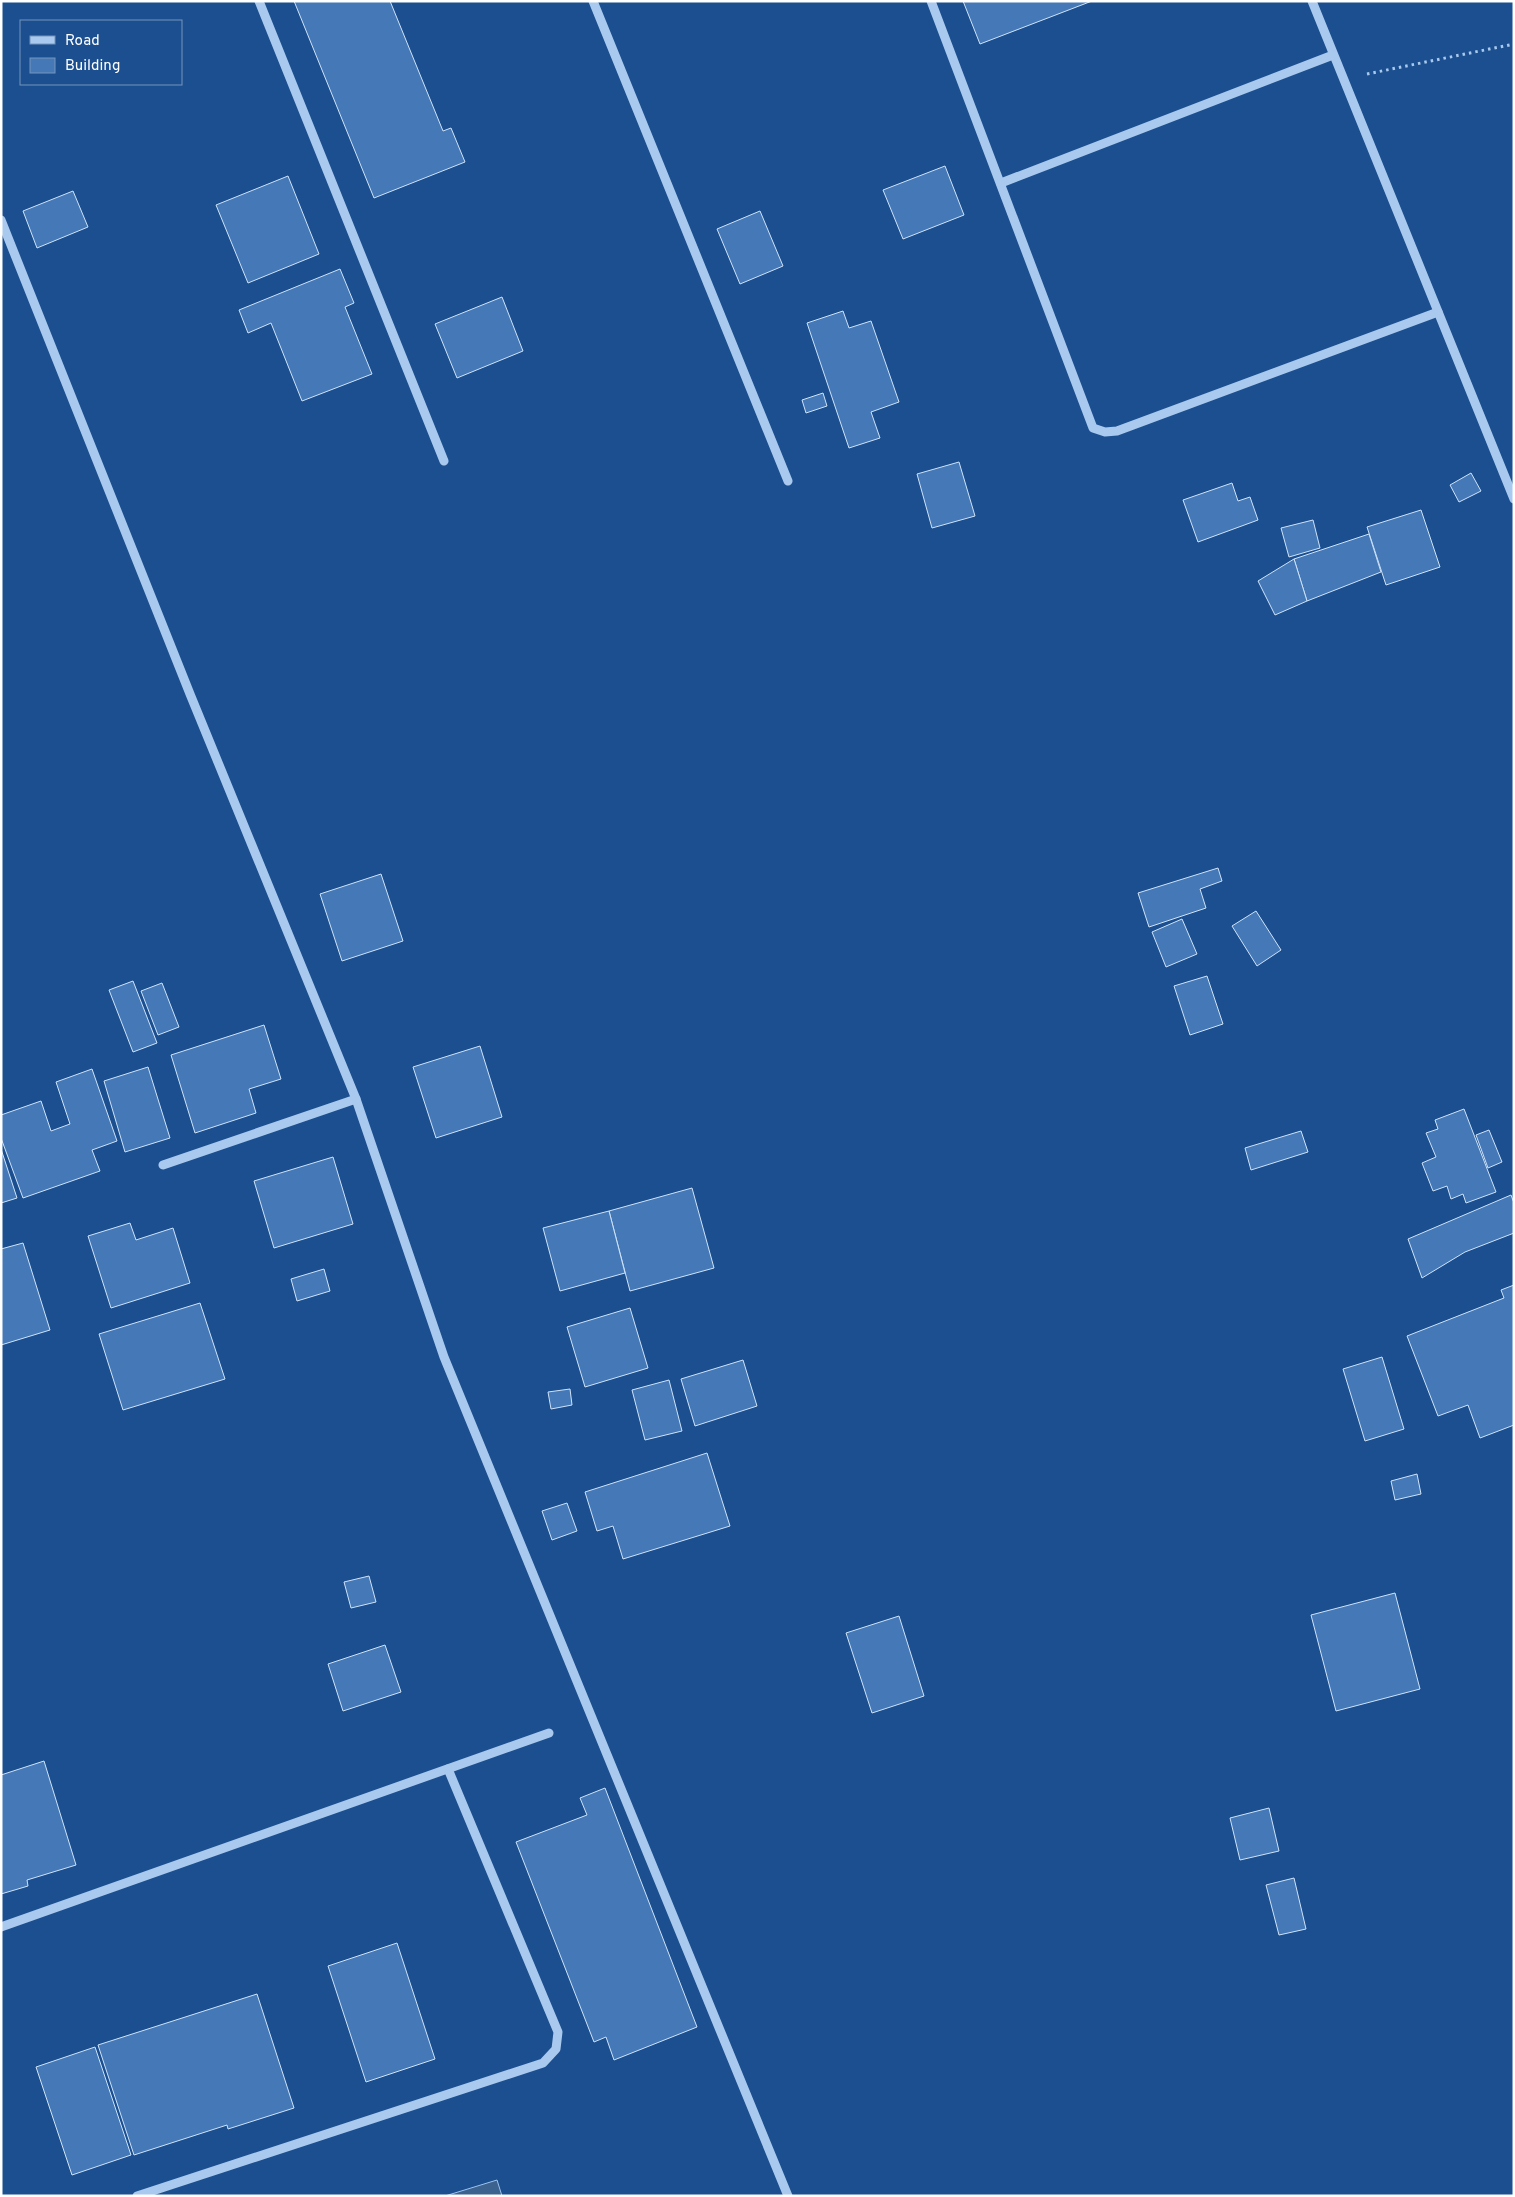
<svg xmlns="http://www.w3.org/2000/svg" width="1515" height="2197" viewBox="0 0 1515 2197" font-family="Overpass,sans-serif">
  <rect width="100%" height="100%" fill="#1b4f8f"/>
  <path fill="#3c6290" stroke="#9cc4f0" d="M497 2180 502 2196H445Z"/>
  <g fill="#4478b7" stroke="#cfe3fa">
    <path d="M294 1H390L443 131 451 128 465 162 374 198Z"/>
    <path d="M963 1H1092L980 44Z"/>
    <path d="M945 166 964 215 903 239 883 190Z"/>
    <path d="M288 176 319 254 248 283 216 205Z"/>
    <path d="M73 191 88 227 37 248 23 211Z"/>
    <path d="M760 211 783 266 740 284 717 229Z"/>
    <path d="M340 269 354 303 345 307 372 374 302 401 271 323 248 333 239 310Z"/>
    <path d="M502 297 523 351 457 378 435 324Z"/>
    <path d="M843 311 849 328 871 321 899 402 871 412 880 438 849 448 807 323Z"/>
    <path d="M823 393 827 406 806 413 802 400Z"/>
    <path d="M959 462 975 516 932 528 917 474Z"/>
    <path d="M1471 473 1481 491 1459 502 1450 485Z"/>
    <path d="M1232 483 1238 501 1250 497 1258 520 1198 542 1183 500Z"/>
    <path d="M1421 510 1440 567 1386 585 1367 527Z"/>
    <path d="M1313 520 1320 548 1289 557 1281 528Z"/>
    <path d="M1369 534 1381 572 1307 601 1294 559Z"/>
    <path d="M1294 559 1307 601 1275 615 1258 581Z"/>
    <path d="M1218 868 1222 881 1200 889 1206 908 1149 927 1138 893Z"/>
    <path d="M381 874 403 941 342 961 320 894Z"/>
    <path d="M1256 911 1281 950 1257 966 1232 926Z"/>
    <path d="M1182 919 1197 954 1166 967 1152 932Z"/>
    <path d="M1207 976 1223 1024 1190 1035 1174 986Z"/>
    <path d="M133 981 157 1043 133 1052 109 990Z"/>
    <path d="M162 983 179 1027 158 1035 141 991Z"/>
    <path d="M264 1025 281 1079 249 1089 256 1113 195 1133 171 1055Z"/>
    <path d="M480 1046 502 1117 436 1138 413 1067Z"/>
    <path d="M148 1067 170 1138 125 1152 104 1081Z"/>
    <path d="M92 1069 117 1141 92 1150 100 1171 23 1198 1 1138V1115L41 1101 51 1131 70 1124 56 1082Z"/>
    <path d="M1464 1109 1496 1192 1466 1203 1463 1194 1451 1199 1447 1186 1433 1191 1422 1163 1436 1157 1426 1133 1438 1129 1435 1120Z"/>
    <path d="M1489 1130 1502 1162 1488 1168 1476 1135Z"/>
    <path d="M1301 1131 1308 1152 1251 1170 1245 1148Z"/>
    <path d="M1 1149 17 1198 1 1203Z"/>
    <path d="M333 1157 353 1224 274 1248 254 1181Z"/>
    <path d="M692 1188 714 1268 630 1291 609 1211Z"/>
    <path d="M1511 1195 1514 1203V1233L1465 1252 1422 1278 1408 1239Z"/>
    <path d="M609 1211 625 1273 560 1291 543 1228Z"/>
    <path d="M130 1223 136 1240 173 1228 190 1283 111 1308 88 1236Z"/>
    <path d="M23 1243 50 1330 1 1345V1249Z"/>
    <path d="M324 1269 330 1291 297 1301 291 1279Z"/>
    <path d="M1514 1285V1425L1480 1438 1468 1405 1438 1416 1407 1336 1504 1298 1501 1290Z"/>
    <path d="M200 1303 225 1379 123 1410 99 1334Z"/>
    <path d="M630 1308 648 1368 585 1387 567 1327Z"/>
    <path d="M1382 1357 1404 1429 1365 1441 1343 1369Z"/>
    <path d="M743 1360 757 1406 695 1426 681 1379Z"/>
    <path d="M669 1380 682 1431 645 1440 632 1390Z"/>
    <path d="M570 1389 572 1405 551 1409 548 1392Z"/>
    <path d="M707 1453 730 1526 623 1559 613 1526 597 1531 585 1492Z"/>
    <path d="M1417 1474 1421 1494 1395 1500 1391 1481Z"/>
    <path d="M567 1503 577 1531 552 1540 542 1511Z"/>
    <path d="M369 1576 376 1602 351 1608 344 1582Z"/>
    <path d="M1395 1593 1420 1689 1336 1711 1311 1615Z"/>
    <path d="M899 1616 924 1696 872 1713 846 1633Z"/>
    <path d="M385 1645 401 1692 343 1711 328 1664Z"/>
    <path d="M44 1761 76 1865 27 1880 28 1886 1 1894V1775Z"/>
    <path d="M605 1788 697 2027 614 2060 606 2037 594 2042 516 1842 587 1815 580 1798Z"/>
    <path d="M1269 1808 1279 1851 1240 1860 1230 1818Z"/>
    <path d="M1294 1878 1306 1929 1279 1935 1266 1885Z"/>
    <path d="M397 1943 435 2059 366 2082 328 1966Z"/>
    <path d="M257 1994 294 2108 228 2129 227 2125 134 2155 98 2045Z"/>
    <path d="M95 2047 131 2155 72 2175 36 2067Z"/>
  </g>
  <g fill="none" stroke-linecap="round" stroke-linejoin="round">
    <path stroke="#a9c9ee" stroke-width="3" stroke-dasharray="2.5 4" stroke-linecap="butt" d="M1367 74 1514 44"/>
    <g stroke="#a9c9ee" stroke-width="9">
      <path d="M259 1 444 461"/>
      <path d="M593 1 788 481"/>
      <path d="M931 1 1093 428 1105 432 1117 431 1438 312"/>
      <path d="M1312 1 1514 499"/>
      <path d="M1001 183 1333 55"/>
      <path d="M1 220 190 694 356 1099 444 1357 788 2196"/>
      <path d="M163 1165 356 1099"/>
      <path d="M1 1927 549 1733"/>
      <path d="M137 2196 543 2063 556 2049 558 2032 448 1769"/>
    </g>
  </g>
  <rect width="1515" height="2197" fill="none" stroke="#ffffff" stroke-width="5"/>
  <rect x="20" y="20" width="162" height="65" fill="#1b4f8f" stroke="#7695bc"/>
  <rect x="30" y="36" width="25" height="8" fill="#a9c9ee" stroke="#7695bc"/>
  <text x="65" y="45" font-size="15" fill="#ffffff">Road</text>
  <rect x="30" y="58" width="25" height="15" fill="#4478b7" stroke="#7695bc"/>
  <text x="65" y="70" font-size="15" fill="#ffffff">Building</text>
</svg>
